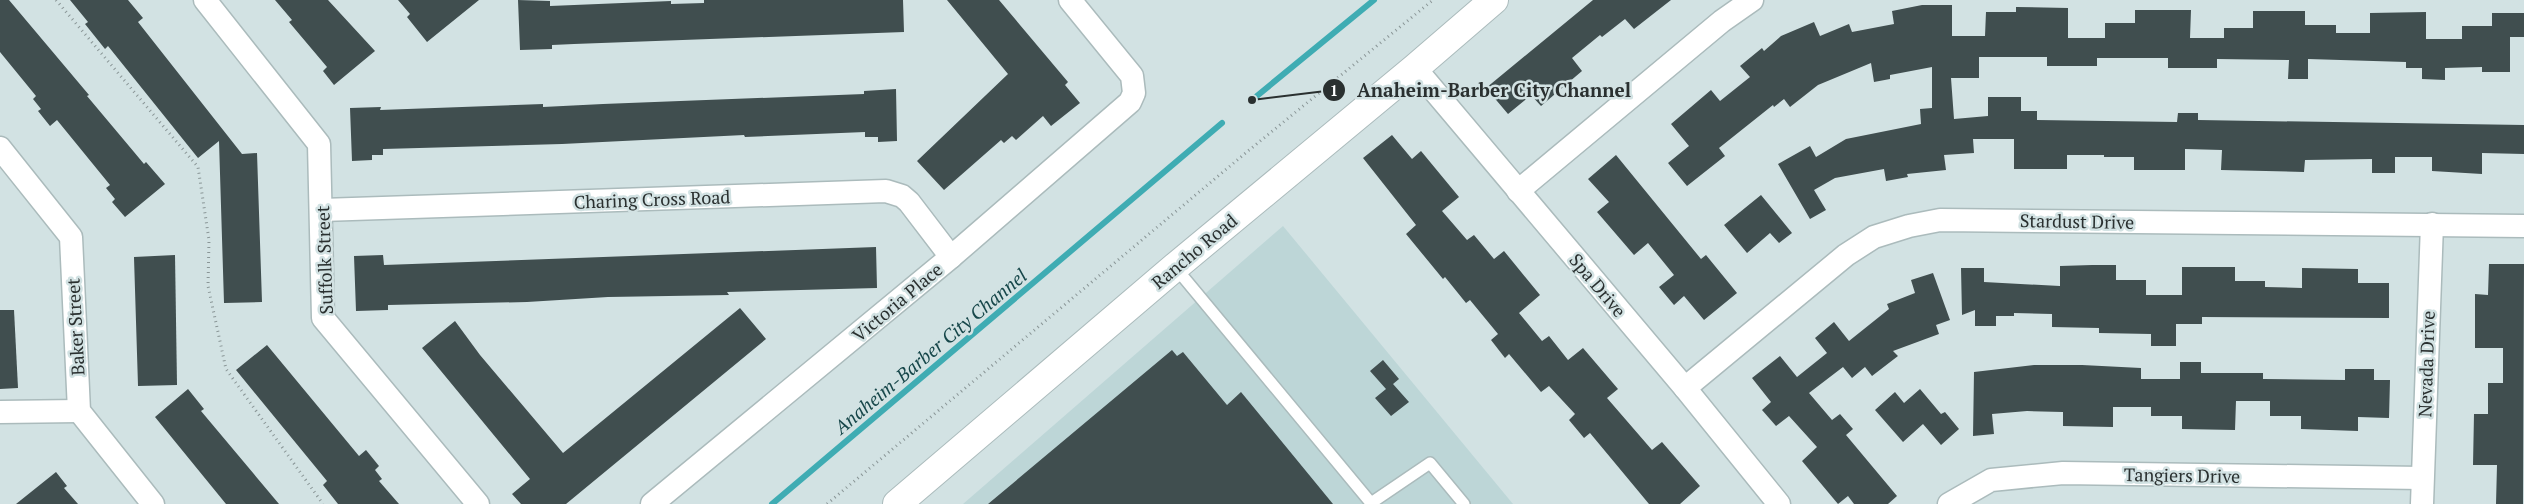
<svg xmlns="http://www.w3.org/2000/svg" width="2524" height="504" viewBox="0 0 2524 504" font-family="'PT Serif',serif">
  <rect width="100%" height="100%" fill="#d2e2e3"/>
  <path fill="#bdd6d7" d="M1283 226 1513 504H963Z"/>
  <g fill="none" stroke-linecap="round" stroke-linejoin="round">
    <g stroke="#3facb3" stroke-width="6">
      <path d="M1252 100 1374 0"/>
      <path d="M772 504 1222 123"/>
    </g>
  </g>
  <g fill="#404e4f">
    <path d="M0 0H9L89 95 87 96 134 152 144 164 146 162 165 184 125 217 112 202 115 199 106 188 110 185 57 120 50 126 38 111 41 109 33 99 36 96 0 52Z"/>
    <path d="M70 0H128L143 18 138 22 242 154 257 153 262 302 224 303 219 141 198 158 108 46 105 49 85 24 88 22Z"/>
    <path d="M275 0H328L375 51 334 85 323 71 327 67 289 22 292 20Z"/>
    <path d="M398 0H479L427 42 407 17 410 14Z"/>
    <path d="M518 0 550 1V6L671 1V4L704 3V0H903L904 32 574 44 552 45V49L520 50Z"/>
    <path d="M947 0H999L1068 82 1065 85 1080 103 1051 126 1043 116 1016 140 1012 136 1004 143 1001 140 944 190 917 161 1008 74Z"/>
    <path d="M1593 0H1671L1634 29 1625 19 1602 37 1600 35 1572 58 1582 71 1541 106 1531 95 1508 114 1486 88Z"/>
    <path d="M1922 5H1952V36H1985L1986 12H2016V7L2068 8V38H2105V23H2135V10H2191L2190 38H2224V28H2253V11H2305V25H2336V33H2370V13L2426 12V39H2462V26H2492V13H2524V37H2510V72H2482V67L2445 68V80L2422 79V68H2406V62L2308 59V79H2288L2289 60 2217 59V68H2168V58H2097V66H2047V57H1979V78H1951L1954 119 1988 116V97H2021V111H2037V120L2177 122 2178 113H2198V120L2524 125V154L2482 153V174L2432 171V157H2395V173H2372V159L2305 160 2304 172 2221 170 2222 150 2185 149V170H2134V157H2104V155H2067V169H2014V139H1973L1974 153 1944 155 1946 170 1907 174 1908 177 1886 181 1884 169 1835 178 1814 190 1826 210 1810 219 1778 164 1810 146 1816 157 1846 139 1921 124 1920 109 1932 108V67L1890 75V79L1874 82 1871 63 1818 85 1790 107 1784 99 1774 107 1773 105 1719 148 1725 156 1687 186 1668 163 1689 146 1671 124 1711 90 1720 101 1750 77 1740 66 1762 48 1764 51 1781 36 1814 22 1820 36 1849 24 1852 32 1894 24 1892 11Z"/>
    <path d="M896 89 897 141 878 142V137H865V132L745 137 744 135 562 144 383 149V155H372V160L352 161 350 108 381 107 380 110 543 104V107L603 104 864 94V91Z"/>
    <path d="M1392 135 1412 159 1421 151 1459 197 1442 211 1467 240 1474 235 1494 259 1504 251 1540 295 1519 313 1542 341 1549 336 1568 360 1583 348 1618 389 1607 398 1652 450 1662 442 1700 486 1680 504H1649L1590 433 1584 438 1569 420 1575 414 1549 386 1541 392 1509 354 1505 358 1491 340 1498 334 1470 300 1466 303 1445 277 1443 279 1406 234 1416 225 1363 158Z"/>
    <path d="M1616 155 1701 259 1706 255 1737 293 1704 320 1684 296 1674 305 1659 287 1674 275 1648 243 1634 255 1597 212 1609 202 1588 179Z"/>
    <path d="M1761 195 1792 233 1779 243 1770 233 1747 253 1724 225Z"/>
    <path d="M876 247 877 288 727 292 729 295 608 297 527 302 388 305V310L356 311 354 256 383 255 384 265Z"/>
    <path d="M175 255 177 385 138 386 134 257Z"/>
    <path d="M2489 264H2524L2523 504H2496L2497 465H2473L2474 414H2488V383H2503V348H2475V294L2488 295Z"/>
    <path d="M2092 265H2116V280H2146V295H2182V267H2235V281H2265V287L2302 288V268L2358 269V283H2389V318L2202 317V324H2176V346H2151V334L2099 333V328L2052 327V314L2014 313V316H1996V326H1975V310L1962 315 1961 268H1984V282L2060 286V266Z"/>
    <path d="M1933 273 1950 320 1936 325 1939 334 1893 351 1898 356 1872 376 1865 367 1852 378 1843 367 1809 393 1832 420 1840 414 1853 429 1846 435 1897 496 1888 504H1854L1848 496 1838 504 1802 461 1817 447 1789 416 1776 426 1762 410 1771 402 1752 378 1780 356 1797 377 1827 353 1815 338 1834 322 1849 341 1889 309 1887 304 1915 293 1911 280Z"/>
    <path d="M740 308 766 339 566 504H521L512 494 530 479 422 348 455 321 480 355 563 453Z"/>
    <path d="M0 310H14L18 388 0 389Z"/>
    <path d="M267 345 359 456 366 450 379 466 375 470 382 479 379 481 399 504H338L323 485 327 481 236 370Z"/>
    <path d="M1172 350 1177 356 1183 352 1227 405 1241 392 1333 504H988Z"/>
    <path d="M1383 360 1399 379 1393 384 1409 402 1391 416 1375 398 1386 389 1370 371Z"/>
    <path d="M2180 362H2201V373H2263V379L2345 380V369H2374V380H2390L2389 418 2358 417V431L2301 429V416H2270V401H2236L2235 430 2182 429V416H2151V407H2113V427L2063 426V412L2027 411 1992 414 1994 434 1973 436 1974 372 2034 365H2082L2141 368V379H2180Z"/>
    <path d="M188 389 204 409 201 411 279 504H226L155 417Z"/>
    <path d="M1920 389 1941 414 1945 412 1959 429 1941 445 1923 424 1903 442 1875 410 1895 392 1904 403Z"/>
    <path d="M56 472 67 486 64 488 78 504H16Z"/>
  </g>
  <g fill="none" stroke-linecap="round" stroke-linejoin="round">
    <defs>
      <path id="service" d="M1175 267 1371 503 1430 463 1464 504"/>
      <g id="minor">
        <path d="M205 0 319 144 323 318 478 504"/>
        <path d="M1415 68 1685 388 1779 504"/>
        <path d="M0 148 71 237 79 411 153 504"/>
        <path d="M1518 191 1722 21 1752 0"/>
        <path d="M322 210 886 191 902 196 909 202 951 257"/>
        <path d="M1685 388 1846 255 1874 237 1909 226 1940 220 2524 226"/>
        <path d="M0 412 79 411"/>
        <path d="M652 504 951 257 1130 102 1134 93 1132 76 1070 0"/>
        <path d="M1949 504 1991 480 2063 473 2422 478"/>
        <path d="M2422 504 2432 224"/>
      </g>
      <path id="tertiary" d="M897 504 1175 267 1415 68 1494 0"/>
    </defs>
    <use href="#service" stroke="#abbbbc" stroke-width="14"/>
    <use href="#minor" stroke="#abbbbc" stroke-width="25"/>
    <use href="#tertiary" stroke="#abbbbc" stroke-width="30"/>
    <g stroke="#8a9697" stroke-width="3" stroke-dasharray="1 4" stroke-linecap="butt">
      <path d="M56 0 198 167 209 240 208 286 226 369 323 504"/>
      <path d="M827 504 1248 151 1433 0"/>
    </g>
    <use href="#service" stroke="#fff" stroke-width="11"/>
    <use href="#minor" stroke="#fff" stroke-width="22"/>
    <use href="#tertiary" stroke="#fff" stroke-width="28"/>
  </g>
  <g text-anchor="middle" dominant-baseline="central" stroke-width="5" stroke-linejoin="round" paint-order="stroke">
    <g font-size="18" fill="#2a3030" stroke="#d2e2e3">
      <text transform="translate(652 199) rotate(-2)">Charing Cross Road</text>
      <text transform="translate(2077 221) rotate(1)">Stardust Drive</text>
      <text transform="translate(1194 251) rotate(-40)">Rancho Road</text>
      <text transform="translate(324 260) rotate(-92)">Suffolk Street</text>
      <text transform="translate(1598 285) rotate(50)">Spa Drive</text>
      <text transform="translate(897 302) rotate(-40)">Victoria Place</text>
      <text transform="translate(75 327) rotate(-93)">Baker Street</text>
      <text transform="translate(2426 364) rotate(-88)">Nevada Drive</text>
      <text transform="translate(2182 475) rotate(1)">Tangiers Drive</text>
    </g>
    <g font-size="19" font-style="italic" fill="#17474a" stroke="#d2e2e3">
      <text transform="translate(930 351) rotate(-40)">Anaheim-Barber City Channel</text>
    </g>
  </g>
  <path fill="none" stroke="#2a3030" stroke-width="2" d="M1252 100L1334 90"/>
  <g fill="#2a3030" stroke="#d2e2e3" stroke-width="2">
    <circle cx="1252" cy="100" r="5"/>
    <circle cx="1334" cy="90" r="12"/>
  </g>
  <g font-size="15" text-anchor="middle" font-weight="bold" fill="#fff">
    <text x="1334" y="96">1</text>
  </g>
  <g font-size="19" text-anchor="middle" font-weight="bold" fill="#2a3030" stroke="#d2e2e3" stroke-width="5" stroke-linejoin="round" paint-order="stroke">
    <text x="1494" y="97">Anaheim-Barber City Channel</text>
  </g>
</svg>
